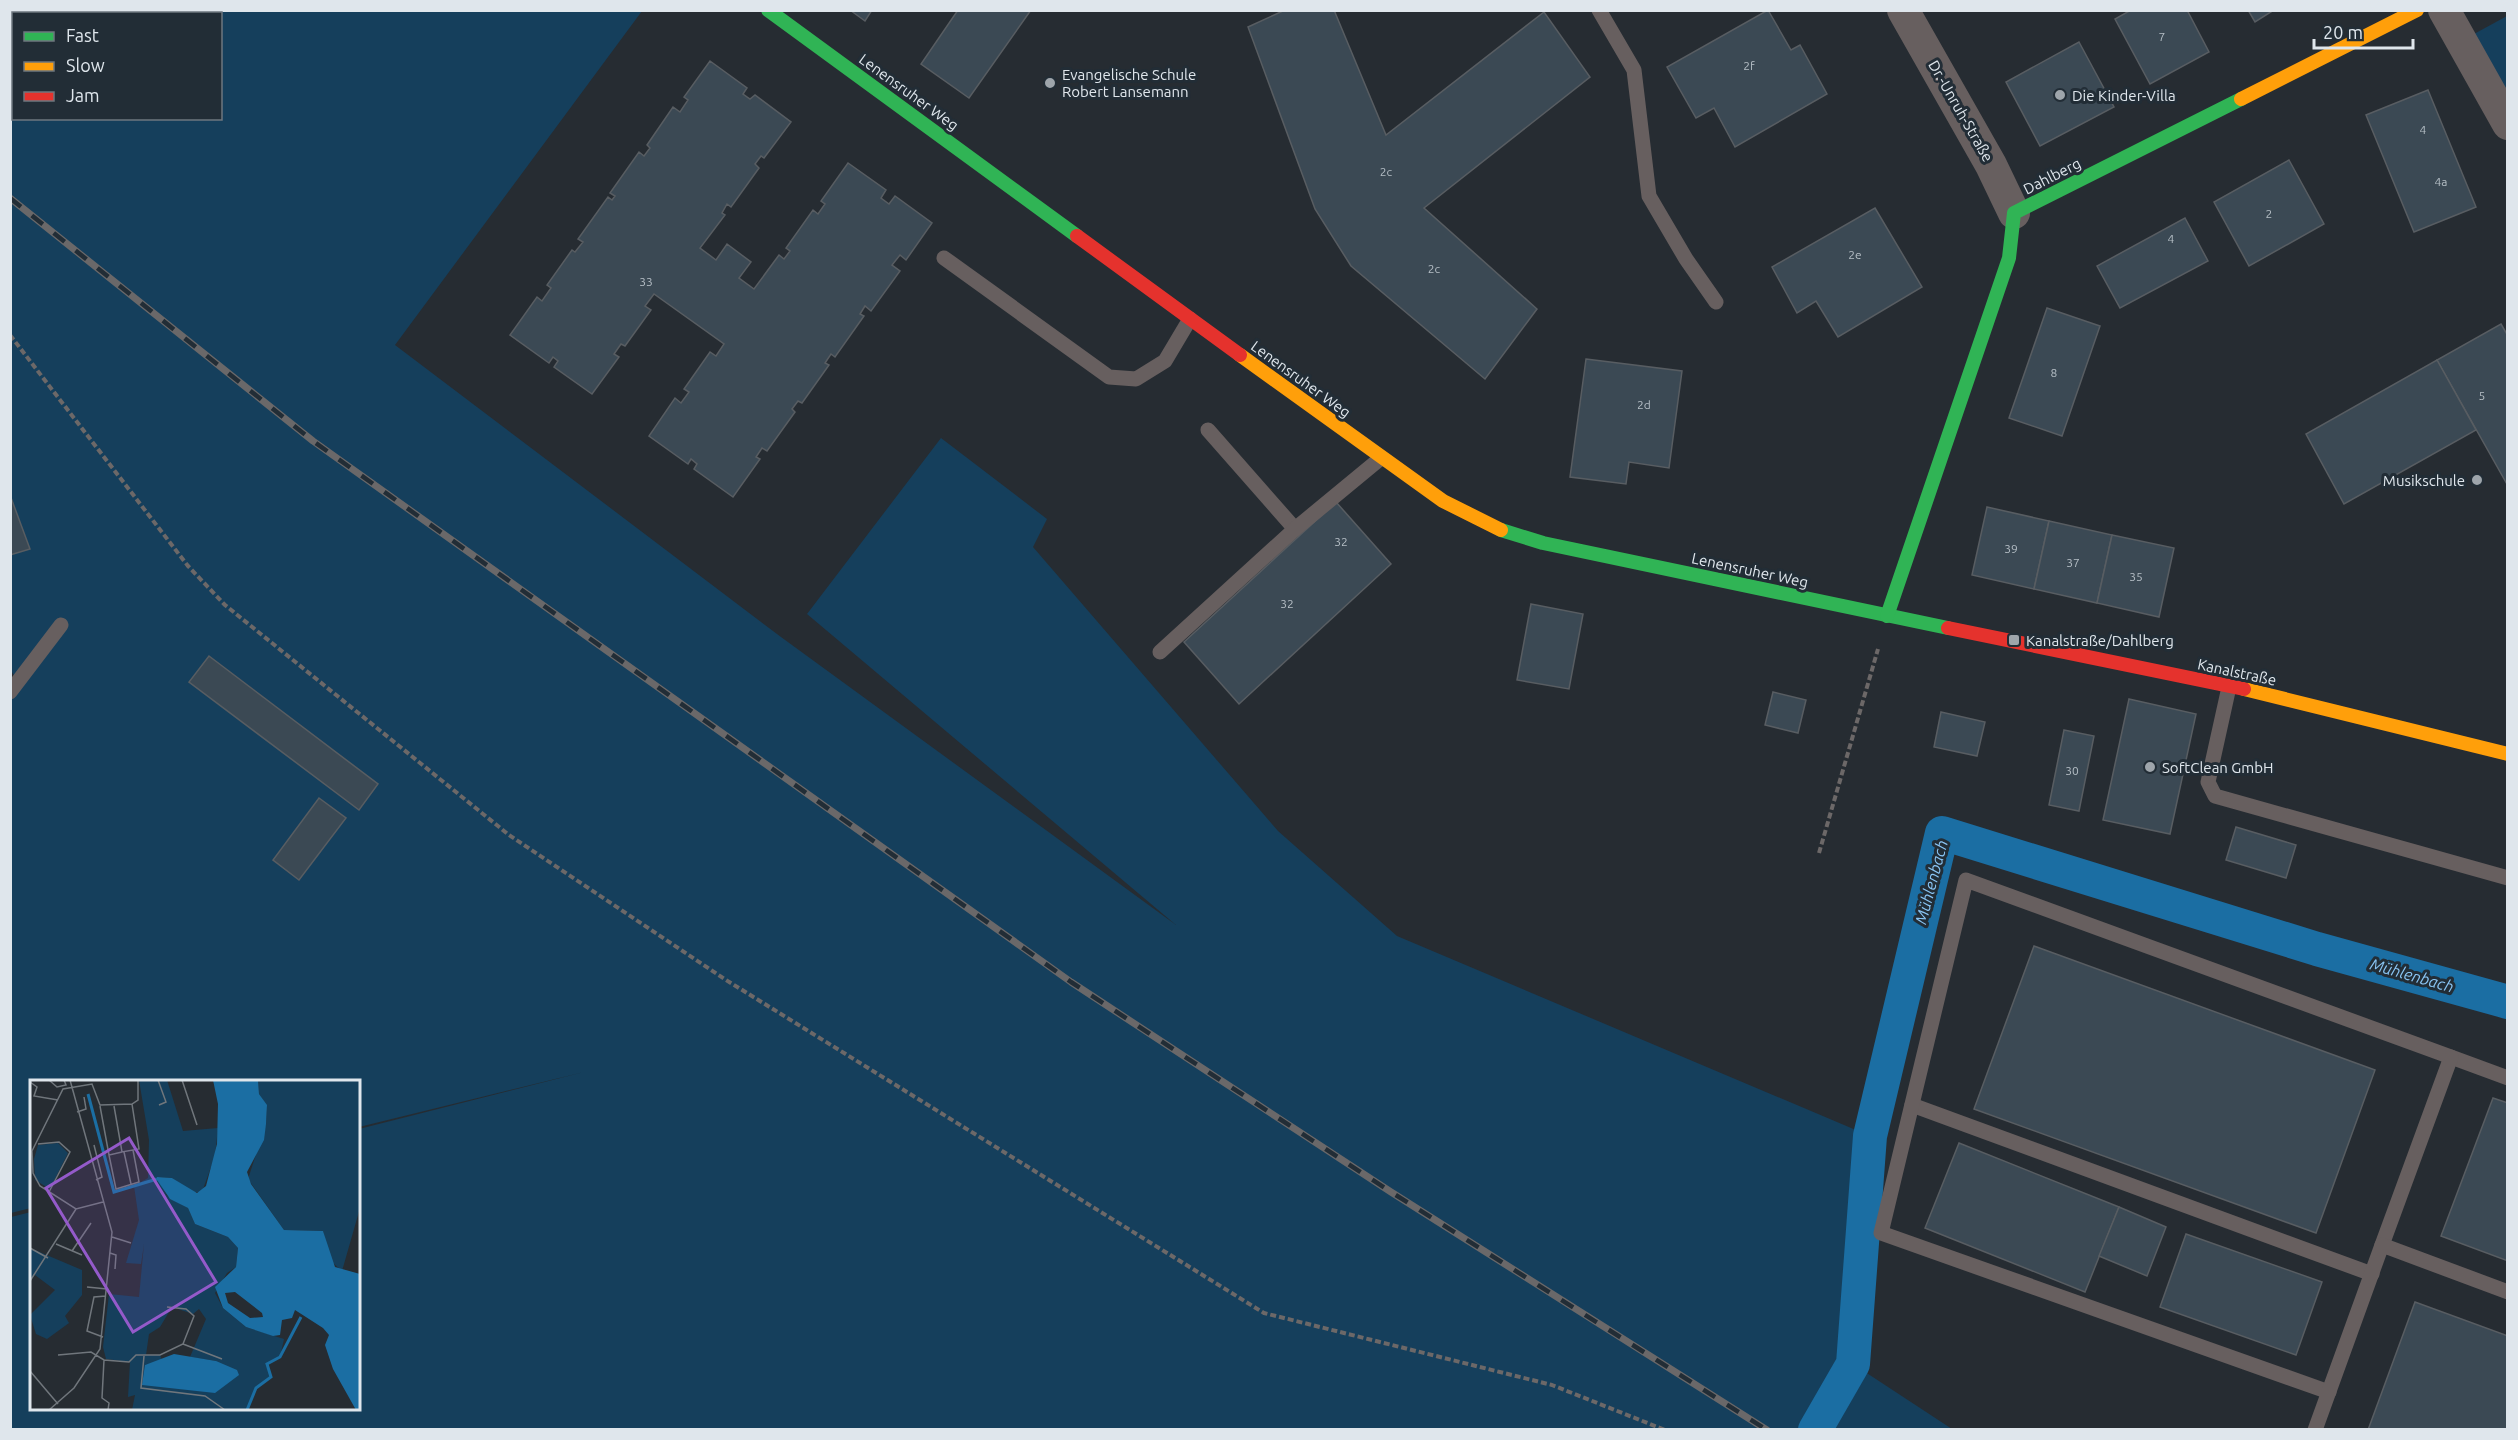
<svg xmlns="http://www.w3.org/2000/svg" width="2518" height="1440" viewBox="0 0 2518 1440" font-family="Ubuntu,sans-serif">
  <rect width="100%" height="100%" fill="#262c32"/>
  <g fill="#153f5c" fill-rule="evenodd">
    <path d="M11 11H642L395 345 781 637 1176 925 807 614 941 438 1047 519 1033 547 1278 831 1397 936 1870 1136 1853 1364 1952 1429H11V1217L31 1212 32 1408H358L359 1129 584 1072 359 1127 358 1082H32L31 1208 11 1213 10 692 18 682 10 669ZM14 14H220V118H14Z"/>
    <path d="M2507 16V93L2474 34Z"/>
  </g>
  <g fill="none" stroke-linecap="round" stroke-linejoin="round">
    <path stroke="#1b6ea3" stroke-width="34" d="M1815 1430 1853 1364 1870 1136 1942 833 2317 949 2508 1002"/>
  </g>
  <g fill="#3b4954" stroke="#585d62" stroke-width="1.5">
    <path d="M850 10H872L865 21Z"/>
    <path d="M958 10H1031L969 98 921 64Z"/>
    <path d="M1285 10H1334L1386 135 1544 12 1590 77 1424 208 1537 309 1485 379 1351 266 1315 209 1248 27Z"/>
    <path d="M1768 10 1791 50 1800 45 1827 94 1735 147 1714 108 1696 118 1667 67Z"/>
    <path d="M2131 10H2187L2209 52 2150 84 2115 19Z"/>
    <path d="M2248 10H2274L2255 22Z"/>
    <path d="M2079 42 2114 107 2040 146 2006 82Z"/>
    <path d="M710 61 747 88 743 94 750 99 755 95 791 122 764 158 761 156 755 164 759 168 731 207 727 204 722 213 725 215 700 248 716 260 727 244 751 262 739 278 754 289 779 255 784 259 790 251 786 248 813 210 818 214 825 204 821 201 848 163 886 190 881 198 889 204 895 196 932 223 906 260 900 255 892 265 900 271 871 311 865 306 860 314 864 316 835 357 831 354 825 363 829 365 802 403 798 401 792 409 795 412 767 451 762 448 756 457 760 459 733 497 694 469 697 464 691 459 688 464 649 436 675 398 681 403 689 392 684 389 710 352 716 356 724 344 654 294 645 306 651 310 625 346 621 344 614 354 619 357 592 394 554 367 558 361 553 357 549 363 510 335 537 297 542 301 551 288 547 285 572 250 575 252 583 242 578 239 608 197 612 200 615 196 610 193 639 152 644 156 650 148 647 145 673 107 680 112 688 100 684 97Z"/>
    <path d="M2428 90 2476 207 2414 232 2366 115Z"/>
    <path d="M2289 160 2324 224 2249 266 2214 202Z"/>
    <path d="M1875 208 1922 287 1838 337 1816 301 1797 313 1772 267Z"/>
    <path d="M2185 218 2208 261 2120 308 2097 266Z"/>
    <path d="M2047 308 2100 326 2062 436 2009 418Z"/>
    <path d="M2501 324 2508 336V486L2437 360Z"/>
    <path d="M1586 359 1682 371 1669 468 1629 462 1626 484 1570 477Z"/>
    <path d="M2437 360 2476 430 2344 504 2306 434Z"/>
    <path d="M10 495 30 549 10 555Z"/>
    <path d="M1336 502 1391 564 1239 704 1184 642Z"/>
    <path d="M1987 507 2049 521 2034 589 1972 575Z"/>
    <path d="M2049 521 2112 535 2097 603 2034 589Z"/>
    <path d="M2112 535 2174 548 2159 617 2097 603Z"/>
    <path d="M1531 604 1583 614 1569 689 1517 680Z"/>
    <path d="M209 656 378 784 359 810 189 682Z"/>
    <path d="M1773 692 1806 700 1798 733 1765 725Z"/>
    <path d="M2129 699 2196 714 2170 834 2103 820Z"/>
    <path d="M1941 712 1985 722 1977 756 1934 747Z"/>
    <path d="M2064 730 2094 736 2079 811 2049 805Z"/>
    <path d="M319 798 346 818 299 880 273 860Z"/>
    <path d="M2236 827 2296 845 2286 878 2226 860Z"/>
    <path d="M2034 946 2375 1070 2316 1233 1974 1109Z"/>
    <path d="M2493 1098 2508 1103V1261L2441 1236Z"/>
    <path d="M1959 1143 2119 1207 2085 1292 1925 1228Z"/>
    <path d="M2119 1207 2166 1227 2147 1276 2099 1256Z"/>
    <path d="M2186 1234 2322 1282 2296 1355 2160 1307Z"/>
    <path d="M2415 1302 2508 1336V1430H2368Z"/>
  </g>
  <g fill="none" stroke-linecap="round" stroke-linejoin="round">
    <g stroke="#6c6868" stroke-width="4" stroke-dasharray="6 3" stroke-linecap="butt">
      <path d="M10 335 188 566 225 605 509 835 726 980 1264 1313 1552 1385 1665 1430"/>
      <path d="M1819 853 1878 649"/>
    </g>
    <g stroke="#675f5f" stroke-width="15">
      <path d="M1599 10 1634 70 1649 196 1686 259 1716 302"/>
      <path d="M944 258 1109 377 1136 379 1165 361 1190 319"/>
      <path d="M1208 430 1295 529"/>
      <path d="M1160 652 1295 529 1381 458"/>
      <path d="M2229 687 2208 782 2215 796 2508 878"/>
      <path d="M10 692 61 625"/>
      <path d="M2451 1057 2508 1078"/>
      <path d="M1912 1105 2372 1274"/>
      <path d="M2329 1392 1881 1233 1966 880 2451 1057 2382 1245"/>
      <path d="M2315 1430 2382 1245 2508 1292"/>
    </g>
    <g stroke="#675f5f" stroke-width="32">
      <path d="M1903 10 1991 165 2014 213"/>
      <path d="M2444 10 2508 124"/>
    </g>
    <g stroke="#30b455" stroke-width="14">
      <path d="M768 10 1077 236"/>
      <path d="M1501 530 1543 543 1948 628"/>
      <path d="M1887 616 2009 258 2014 213 2241 99"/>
    </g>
    <g stroke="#ff9f0a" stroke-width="14">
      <path d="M2241 99 2417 10"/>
      <path d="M1240 355 1443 501 1501 530"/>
      <path d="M2244 689 2508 754"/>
    </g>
    <g stroke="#e5322d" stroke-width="14">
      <path d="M1077 236 1240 355"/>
      <path d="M1948 628 2244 689"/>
    </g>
    <defs>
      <path id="rail" d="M10 198 313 441 1071 982 1391 1192 1767 1430"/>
    </defs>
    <use href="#rail" stroke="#6a6869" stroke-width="7"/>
    <use href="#rail" stroke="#222d36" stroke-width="4.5" stroke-dasharray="14" stroke-linecap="butt"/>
  </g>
  <g fill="#9ea5ab" stroke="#222d36" stroke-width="2">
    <circle cx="1050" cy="83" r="6"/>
    <circle cx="2060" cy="95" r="6"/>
    <circle cx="2477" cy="480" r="6"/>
    <rect x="2008" y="634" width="12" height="12" rx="3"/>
    <circle cx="2150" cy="767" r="6"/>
  </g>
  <g text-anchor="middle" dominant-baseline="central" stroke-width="6" stroke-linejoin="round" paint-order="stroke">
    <g font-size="12" fill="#b6bfc6">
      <text x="2162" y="36">7</text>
      <text x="1749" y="65">2f</text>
      <text x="2423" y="129">4</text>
      <text x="1386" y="171">2c</text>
      <text x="2441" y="181">4a</text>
      <text x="2269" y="213">2</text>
      <text x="2171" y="238">4</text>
      <text x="1855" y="254">2e</text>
      <text x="1434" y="268">2c</text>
      <text x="646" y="281">33</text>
      <text x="2054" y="372">8</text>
      <text x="2482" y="395">5</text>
      <text x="1644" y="404">2d</text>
      <text x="1341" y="541">32</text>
      <text x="2011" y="548">39</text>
      <text x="2073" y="562">37</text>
      <text x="2136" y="576">35</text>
      <text x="1287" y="603">32</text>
      <text x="2072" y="770">30</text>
    </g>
    <g font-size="15" fill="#dfe6ec" stroke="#222d36" text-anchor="start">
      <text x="1062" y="74">Evangelische Schule<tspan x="1062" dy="17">Robert Lansemann</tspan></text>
      <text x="2072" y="95">Die Kinder-Villa</text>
      <text x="2465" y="480" text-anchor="end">Musikschule</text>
      <text x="2026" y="640">Kanalstraße/Dahlberg</text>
      <text x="2162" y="767">SoftClean GmbH</text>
    </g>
    <g font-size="15" fill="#dfe6ec" stroke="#222d36">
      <text transform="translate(909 92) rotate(36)">Lenensruher Weg</text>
      <text transform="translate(1961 111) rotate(60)">Dr.-Unruh-Straße</text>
      <text transform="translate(2052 176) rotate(-27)">Dahlberg</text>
      <text transform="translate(1301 379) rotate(36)">Lenensruher Weg</text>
      <text transform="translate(1750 570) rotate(12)">Lenensruher Weg</text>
      <text transform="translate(2237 672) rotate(12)">Kanalstraße</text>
    </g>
    <g font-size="16" font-style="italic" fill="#8ac5f4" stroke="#222d36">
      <text transform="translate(1931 882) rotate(-75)">Mühlenbach</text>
      <text transform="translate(2412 975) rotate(16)">Mühlenbach</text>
    </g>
  </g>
  <g transform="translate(30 1080)">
    <rect width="330" height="330" fill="#262c32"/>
    <path d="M109 0H137L153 51 188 48 185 76 172 112H162L142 98 128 97V100L137 116 158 128 165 144 198 157 208 168 206 187 197 193 185 213 193 228 216 247 254 259 250 277 237 283 241 297 226 308 217 330H102L105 315 98 317 100 282 76 279 73 267 79 214 109 217 114 164 111 184 96 183 109 140 104 106 118 98 119 60ZM142 227 163 234 169 229 176 239 160 277 186 281 115 285 132 280 130 275H116L119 254 130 247ZM228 0H330V128L312 191 301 181 293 151 254 150 218 99 236 44 237 26 229 14ZM28 63 38 73 20 109 5 100 4 79 8 65ZM0 168 52 190V215L35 236 39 243 17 259 6 254 0 235 25 210 5 195 0 201Z" fill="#153f5c" fill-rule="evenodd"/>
    <path d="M183 0H228L229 14 237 25 236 44 234 60 217 92 221 104 254 150 293 151 305 187 330 194V330H326L303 289 295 265 299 255 293 248 265 230 262 238 252 240 250 255 243 256 216 247 193 228 185 207 206 187 208 168 198 157 165 144 158 128 140 119 127 100V97L142 98 167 113 176 106 187 64 188 24ZM205 212 232 233 233 237 220 238 198 223 195 213ZM144 274 186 281 207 290 209 295 185 313 112 305 115 285Z" fill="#1b6ea3" fill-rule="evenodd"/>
    <path fill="none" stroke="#1b6ea3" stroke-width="3" d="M58 14 84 112 127 99M217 330 226 308 241 297 237 284 250 277 271 237"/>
    <path fill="none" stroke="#70767c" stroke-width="1.5" d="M19 0 27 7 36 5 34 0M128 0 136 22 129 25M152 0 167 45M0 2 7 7 4 16 28 20M70 26 79 75M84 26 92 72 109 69 102 24M47 32 56 29 54 17M8 64 29 62 40 72 19 112M64 65 72 97 66 100M2 71 33 9 62 4 70 25 102 24 108 20V1M2 71 3 93 10 106 46 129 73 122M92 72 79 75 86 109 109 102 103 70M94 72 101 104M82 157 101 163M26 164 52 175M0 168 18 178M42 171 61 143M80 173 86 175 85 189M0 201 46 129M57 207 77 209M73 257 57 251 64 217 76 216M153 264 192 279M28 275 61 272 74 280 99 282 106 275H130L153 264 164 236 156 229 137 227M114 276 111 308 175 316 195 330M74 280 72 318 79 323 78 330M0 291 28 324M19 330 44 308 70 269 82 152 40 0"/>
    <path fill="#945aca" fill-opacity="0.15" stroke="#945aca" stroke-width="3" d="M99 58 186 202 103 252 16 108Z"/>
    <rect width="330" height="330" fill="none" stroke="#dfe6ec" stroke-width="3"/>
  </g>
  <rect width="2518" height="1440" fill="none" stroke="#dfe6ec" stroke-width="24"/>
  <rect x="12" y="12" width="210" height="108" fill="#222d36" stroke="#6e777f" stroke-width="1.5"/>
  <rect x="24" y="32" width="30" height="9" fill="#30b455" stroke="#6e777f" stroke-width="1.5"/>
  <text x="66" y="42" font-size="18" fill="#dfe6ec">Fast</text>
  <rect x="24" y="62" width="30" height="9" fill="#ff9f0a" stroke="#6e777f" stroke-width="1.5"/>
  <text x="66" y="72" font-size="18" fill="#dfe6ec">Slow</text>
  <rect x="24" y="92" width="30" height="9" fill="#e5322d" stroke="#6e777f" stroke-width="1.5"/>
  <text x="66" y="102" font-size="18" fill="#dfe6ec">Jam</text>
  <path d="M2314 39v9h99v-9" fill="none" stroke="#dfe6ec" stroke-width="3"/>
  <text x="2323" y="39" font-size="18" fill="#dfe6ec" stroke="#222d36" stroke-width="4.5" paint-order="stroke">20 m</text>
</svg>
